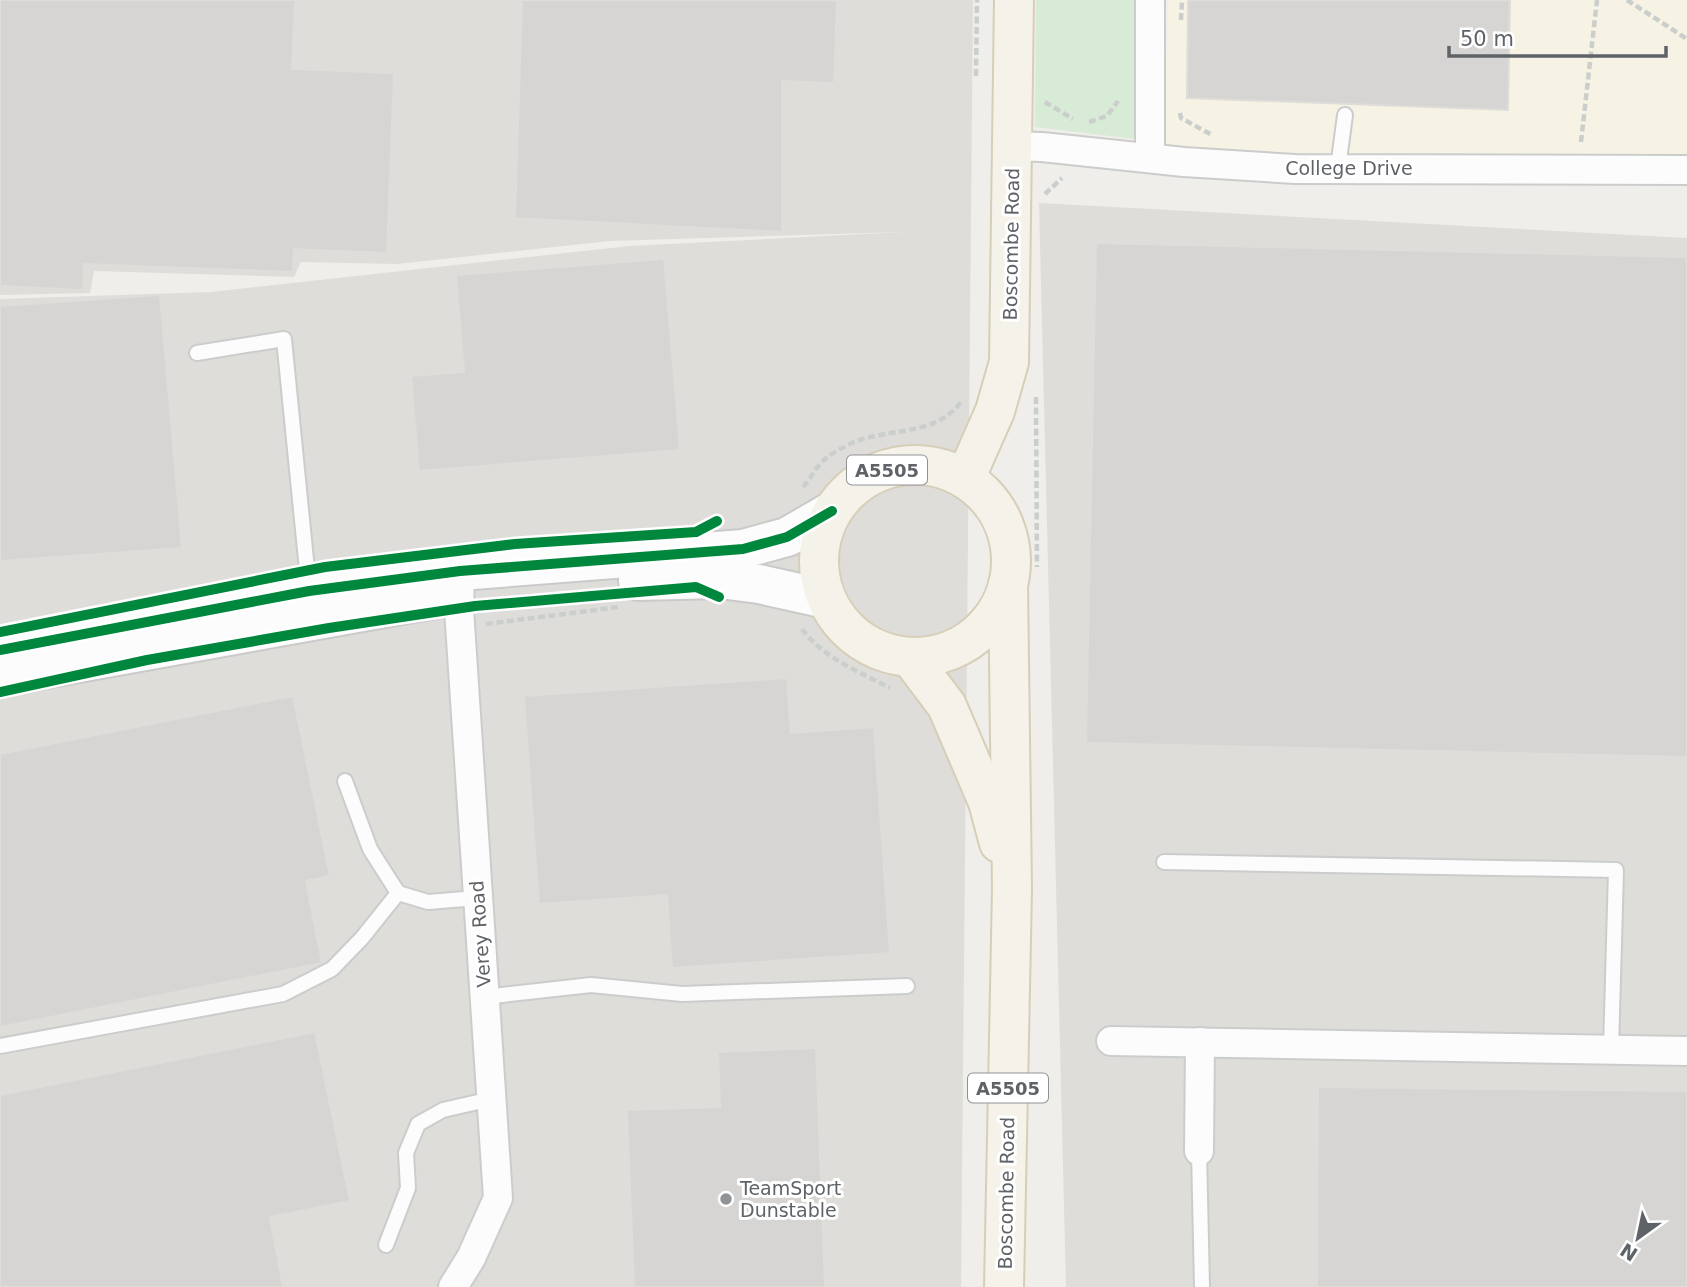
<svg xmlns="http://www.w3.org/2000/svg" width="1687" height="1287" viewBox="0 0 1687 1287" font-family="'DejaVu Sans',sans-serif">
  <rect width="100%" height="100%" fill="#efeeea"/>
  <path fill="#f7f3e4" d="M1168 0H1687V162L1164 156Z"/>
  <g fill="#dfddda">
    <path d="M0 0H973L961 1287H0V299L211 292 629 246 904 232 610 241 397 264 301 262 294 277 94 271 90 293 0 295Z"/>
    <path d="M1039 203 1687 238V1287H1066Z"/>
  </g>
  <path fill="#d8ebd6" d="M1036 0H1134L1135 139 1035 127Z"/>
  <g fill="#d6d5d3" stroke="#deddd9" stroke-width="2">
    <path d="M0 0H295L292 69 394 73 387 253 294 249 293 272 84 264 83 290 0 286Z"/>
    <path d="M522 0H837L834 83 782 81V232L515 218Z"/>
    <path d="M1188 0H1510L1508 110 1187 98Z"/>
    <path d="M1096 243 1687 257V757L1086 743Z"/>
    <path d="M664 259 680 450 419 471 411 376 464 372 456 275Z"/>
    <path d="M160 295 182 548 0 561V306Z"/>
    <path d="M787 678 791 733 874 727 890 953 672 968 667 895 539 904 524 696Z"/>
    <path d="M293 696 330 876 306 881 322 963 0 1027V754Z"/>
    <path d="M315 1032 350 1201 270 1217 283 1287H0V1095Z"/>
    <path d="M816 1048 825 1287H634L627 1110 720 1107 718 1052Z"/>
    <path d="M1318 1087 1687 1091V1287H1317Z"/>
  </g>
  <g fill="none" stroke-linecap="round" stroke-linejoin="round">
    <defs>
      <g id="lane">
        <path d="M1338 168 1345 115"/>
        <path d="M197 353 284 339 309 590"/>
        <path d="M345 781 370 849 398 893 428 902 477 898"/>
        <path d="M1164 862 1616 870 1611 1049"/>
        <path d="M484 997 591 985 682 994 907 986"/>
        <path d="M0 1046 283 994 332 969 362 938 398 893"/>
        <path d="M1199 1151 1202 1287"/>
        <path d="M386 1245 408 1188 406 1153 418 1124 443 1110 491 1099"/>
      </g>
      <g id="street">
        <path d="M1150 0V157"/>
        <path d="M1012 146 1042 147 1184 162 1295 169 1687 170"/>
        <path d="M1111 1041 1687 1051"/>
        <path d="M1199 1151 1200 1042"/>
        <path d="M453 1287 471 1258 498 1198 459 609 460 571"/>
      </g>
      <g id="secondary">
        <path d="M638 581 720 579 759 584 826 599"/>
        <path d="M0 650 309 591 460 571 743 549 787 537 832 511"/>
        <path d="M0 677 435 599"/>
      </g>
      <g id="primary">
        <circle cx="915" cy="561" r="96"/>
        <path d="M965 479 995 411 1009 362 1014 0"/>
        <path d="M910 657 947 706 988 802 999 843"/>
        <path d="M1004 1287 1012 889 1008 584"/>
      </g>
    </defs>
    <use href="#lane" stroke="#cbcccc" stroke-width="18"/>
    <use href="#street" stroke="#cbcccc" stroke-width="32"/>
    <use href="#secondary" stroke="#cacacb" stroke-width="42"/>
    <use href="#primary" stroke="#d7ceb8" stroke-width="42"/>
    <g stroke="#cacfcc" stroke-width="4.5" stroke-dasharray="7 3.5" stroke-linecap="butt">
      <path d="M1627 0 1687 39"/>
      <path d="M1181 20 1182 0"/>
      <path d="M976 76 977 0"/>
      <path d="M1045 102 1073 119"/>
      <path d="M1180 113 1181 118 1212 135"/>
      <path d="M1089 122 1107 116 1118 101"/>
      <path d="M1581 142 1597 0"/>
      <path d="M1045 194 1062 178"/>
      <path d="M1036 397 1037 567"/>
      <path d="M803 487C811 479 815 468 823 461 829 455 838 450 846 446 883 426 933 439 961 402"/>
      <path d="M486 624 619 607"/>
      <path d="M802 629C823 658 860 672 890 688"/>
    </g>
    <use href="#lane" stroke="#fdfcfc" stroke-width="14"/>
    <use href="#street" stroke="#fdfcfc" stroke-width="28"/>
    <use href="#secondary" stroke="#fdfcfc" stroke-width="38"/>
    <use href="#primary" stroke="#f4f2e9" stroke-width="38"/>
    <defs>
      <g id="cycleway">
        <path d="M0 632 325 567 515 544 696 532 717 521"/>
        <path d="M0 650 309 591 460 571 743 549 787 537 832 511"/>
        <path d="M0 692 147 660 329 628 475 606 696 587 719 597"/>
      </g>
    </defs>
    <use href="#cycleway" stroke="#fff" stroke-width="15"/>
    <use href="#cycleway" stroke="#00873e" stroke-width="10"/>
  </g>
  <circle fill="#919496" stroke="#fff" stroke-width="2.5" cx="726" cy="1199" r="7"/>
  <g text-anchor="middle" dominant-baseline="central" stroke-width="6" stroke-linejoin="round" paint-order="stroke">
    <g fill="#fff" stroke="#8f9295" stroke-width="2">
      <rect x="847" y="455.5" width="80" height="29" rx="5"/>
      <rect x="968" y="1073.5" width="80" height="29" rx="5"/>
    </g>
    <g font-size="18" font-weight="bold" fill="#5f6368">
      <text x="887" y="470">A5505</text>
      <text x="1008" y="1088">A5505</text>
    </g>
    <g font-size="19" fill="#5f6368" stroke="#fff">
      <text x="1349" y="168">College Drive</text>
      <text transform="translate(1011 244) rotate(-89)">Boscombe Road</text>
      <text transform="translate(480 934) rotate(-94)">Verey Road</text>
      <text transform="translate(1006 1193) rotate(-89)">Boscombe Road</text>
    </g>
    <g font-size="19" fill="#5f6368" stroke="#fff" text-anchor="start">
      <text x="740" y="1188">TeamSport<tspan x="740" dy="22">Dunstable</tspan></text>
    </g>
  </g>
  <g transform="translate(1638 1238) rotate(213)" stroke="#ffffff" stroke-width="5" paint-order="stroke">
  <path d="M0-5L12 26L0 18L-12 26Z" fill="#5f6368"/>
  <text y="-10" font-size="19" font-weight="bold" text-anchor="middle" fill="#5f6368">N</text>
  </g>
  <path d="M1449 46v10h217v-10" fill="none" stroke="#5f6368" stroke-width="3.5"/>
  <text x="1460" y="46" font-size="21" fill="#5f6368" stroke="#ffffff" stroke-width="5" paint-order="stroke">50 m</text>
</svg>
